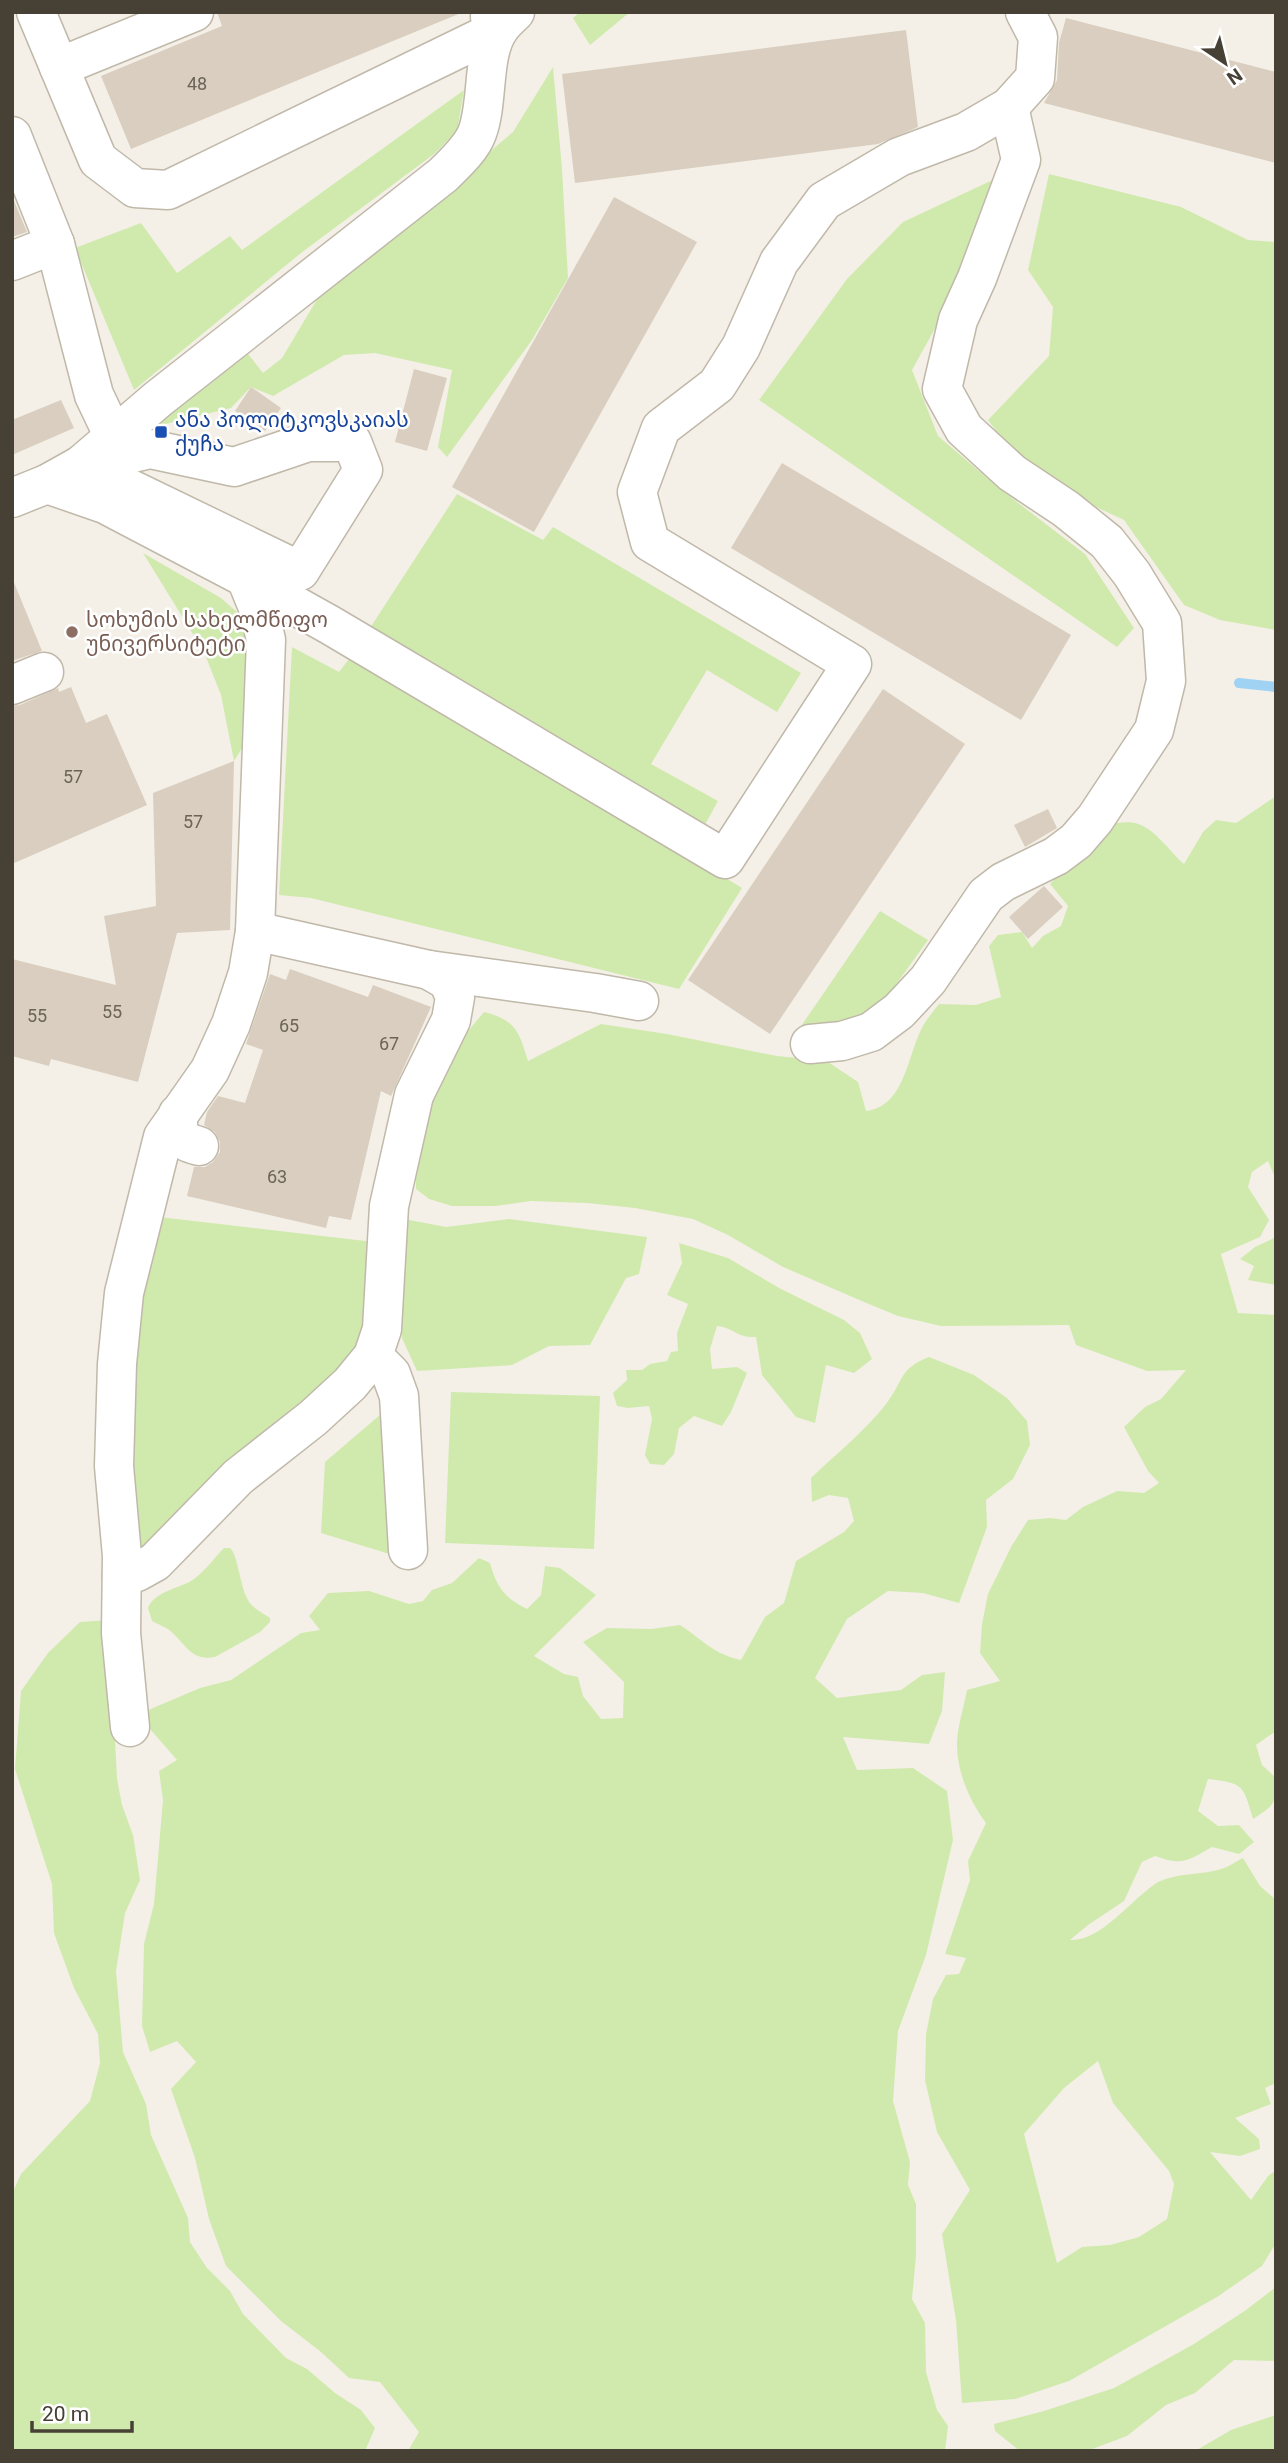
<svg xmlns="http://www.w3.org/2000/svg" width="1288" height="2463" viewBox="0 0 1288 2463" font-family="Roboto,'Noto Sans Georgian',sans-serif">
  <rect width="100%" height="100%" fill="#f4f0e7"/>
  <g fill="#d0eaae" fill-rule="evenodd">
    <path d="M580 12H630L590 45 573 18Z"/>
    <path d="M553 67 562 169 568 278 532 340 447 457 438 447 452 370 375 353 344 355 273 396 251 387 231 408 145 429 245 350 263 373 282 358 319 296 513 132Z"/>
    <path d="M464 90 457 131 434 154 301 253 134 390 75 248 141 223 177 273 230 236 242 250Z"/>
    <path d="M1049 174 1181 207 1248 240 1276 242V630L1220 620 1184 605 1124 520 1055 488 1013 453 988 420 1049 356 1053 307 1028 270Z"/>
    <path d="M999 177 948 305 912 370 938 436 1000 489 1085 554 1134 628 1117 647 759 400 847 279 903 222Z"/>
    <path d="M457 494 543 540 553 527 801 673 777 712 707 670 651 764 718 801 701 832 370 628Z"/>
    <path d="M143 553 221 598 247 621 251 734 234 761 221 695 204 652Z"/>
    <path d="M292 647 339 672 356 650 742 888 679 989 311 898 279 895Z"/>
    <path d="M1276 796V1180L1268 1161 1252 1172 1248 1187 1269 1220 1260 1237 1221 1254 1238 1313 1276 1315V1731L1256 1745 1262 1765 1276 1778C1276 1805 1275 1804 1253 1819 1243 1785 1244 1783 1208 1779L1198 1811 1218 1826 1239 1825 1254 1842 1239 1854 1212 1847C1187 1861 1183 1866 1155 1856L1142 1862 1124 1901 1088 1925 1070 1940C1100 1942 1131 1900 1155 1884 1172 1873 1199 1875 1218 1870 1227 1868 1235 1862 1243 1858L1260 1886 1276 1900V2083L1265 2088 1271 2104 1235 2118 1259 2139 1260 2149 1240 2156 1210 2152 1251 2200 1268 2176 1276 2170V2243L1262 2266 1217 2297 1069 2381 1015 2399 962 2403 956 2320 942 2234 970 2190 937 2132 925 2080 926 2034 933 1999 946 1975 959 1974 966 1958 945 1954 970 1880 968 1861 986 1823C970 1802 957 1772 957 1745 957 1727 964 1707 967 1690L1000 1681 980 1653 982 1624 988 1594 1011 1547 1028 1520 1050 1518 1066 1520 1083 1507 1117 1491 1144 1493 1159 1483 1148 1471 1124 1427 1145 1407 1161 1399 1186 1370 1147 1371 1076 1345 1069 1325 941 1326 898 1316 864 1302 783 1267 728 1235 693 1219 635 1208 587 1203 531 1201 495 1206H452L429 1199 416 1189V1153L421 1120 458 1043 484 1012C516 1020 519 1032 528 1061L601 1024 667 1034 777 1056 808 1059 819 1056 858 1082 866 1111C903 1107 907 1060 920 1032 924 1022 932 1013 939 1004L976 1005 1001 997 989 946 998 935 1022 932 1032 948 1043 936 1061 926 1068 906 1050 884 1106 824C1115 824 1127 821 1135 823 1154 827 1169 851 1184 864L1203 832 1216 820 1236 823ZM1098 2061 1113 2103 1169 2171 1174 2184 1167 2219 1139 2237 1110 2245 1082 2247 1057 2263 1024 2134 1064 2088Z"/>
    <path d="M880 911 928 940 871 1019 797 1032Z"/>
    <path d="M151 1216 374 1242 362 1347 144 1548 133 1541 126 1455Z"/>
    <path d="M404 1219 446 1227 509 1219 647 1237 639 1274 626 1278 590 1345 549 1346 512 1365 417 1371 402 1338Z"/>
    <path d="M1276 1237V1285L1248 1280 1254 1266 1240 1259 1255 1247Z"/>
    <path d="M679 1243 728 1258 781 1289 844 1320 860 1333 872 1359 854 1373 826 1365 815 1423 796 1417 762 1375 756 1337C736 1338 735 1328 717 1326L710 1349 712 1369 737 1367 747 1373 731 1412 722 1426 694 1416 679 1428 674 1454 664 1465 650 1464 645 1455 652 1419 649 1406 628 1408 617 1406 613 1393 627 1380 626 1370H642L650 1364 667 1361 671 1352 678 1351 677 1333 688 1304 667 1295 682 1263Z"/>
    <path d="M929 1357 974 1375 1007 1398 1027 1421 1030 1445 1013 1479 986 1500 987 1527 959 1603 923 1593 888 1591 847 1619 815 1678 837 1698 901 1690 922 1675 945 1672 942 1711 929 1744 843 1737 857 1770 913 1768 947 1791 953 1840 926 1955 898 2031 893 2101 910 2162 908 2185 916 2204V2255L912 2299 925 2323 926 2372 937 2410 948 2426 945 2451H408L419 2432 380 2382 349 2378 321 2352 281 2321 226 2266 209 2219 195 2158 171 2089 196 2062 177 2041 150 2052 142 2026 144 1944 154 1904 163 1800 159 1771 177 1760 150 1729 146 1711 200 1688 231 1680 301 1633 320 1630 309 1616 328 1593 369 1591 409 1604 423 1601 432 1590 452 1583 479 1558 490 1563C497 1588 504 1597 527 1609L541 1595 545 1566 560 1568 596 1595 534 1656 564 1674 578 1677 583 1696 601 1719 623 1718 624 1682 583 1642 607 1628 651 1629 680 1625C703 1640 713 1654 741 1660L765 1617 784 1603 796 1561 844 1532 854 1521 848 1498 829 1495 812 1502 811 1478C836 1454 865 1431 886 1404 904 1381 898 1369 929 1357Z"/>
    <path d="M451 1392 600 1396 594 1549 445 1543Z"/>
    <path d="M388 1408 396 1556 321 1533 325 1462Z"/>
    <path d="M224 1548H230C238 1554 240 1587 248 1600 252 1608 263 1613 270 1618V1622L260 1632 215 1657C190 1662 185 1642 168 1629 163 1626 157 1624 152 1621L148 1608C154 1592 177 1589 191 1581 205 1572 213 1559 224 1548Z"/>
    <path d="M109 1620 117 1779 122 1805 133 1835 140 1880 125 1913 116 1971 123 2052 146 2104 151 2135 188 2218 190 2242 207 2268 230 2291 243 2314 286 2358 307 2369 335 2393 361 2410 375 2428 365 2451H12V2194L21 2174 90 2101 100 2063 98 2034 74 1988 54 1933 52 1884 15 1769 21 1691 48 1653 80 1622Z"/>
    <path d="M1276 2287V2361L1234 2360 1195 2393 1166 2405 1127 2436 1087 2451H1020L995 2431 994 2424 1044 2411 1114 2388 1194 2344 1246 2310Z"/>
    <path d="M1276 2415V2451H1195L1231 2430Z"/>
  </g>
  <g fill="none" stroke-linecap="round" stroke-linejoin="round">
    <path stroke="#a0d2f3" stroke-width="10" d="M1239 683 1276 687"/>
  </g>
  <g fill="#d9cebf">
    <path d="M217 12H461V13L131 149 101 76 222 26Z"/>
    <path d="M1066 18 1276 72V163L1044 103 1057 80 1059 43Z"/>
    <path d="M906 30 918 127 878 144 575 183 562 74Z"/>
    <path d="M12 196 27 232 12 237Z"/>
    <path d="M614 197 697 242 534 532 452 487Z"/>
    <path d="M414 369 447 378 427 451 395 442Z"/>
    <path d="M251 387 281 408 265 431 235 411Z"/>
    <path d="M61 400 74 428 12 455V420Z"/>
    <path d="M782 463 1071 635 1021 720 731 548Z"/>
    <path d="M13 580 42 651 12 661V581Z"/>
    <path d="M71 687 86 723 107 714 147 805 12 864V706L20 705 58 688 59 692Z"/>
    <path d="M883 689 965 744 770 1034 688 980Z"/>
    <path d="M234 761 230 930 177 933 138 1082 51 1059 49 1066 12 1056V959L116 985 104 916 156 906 153 793Z"/>
    <path d="M1048 809 1057 828 1025 847 1014 825Z"/>
    <path d="M1044 886 1063 907 1028 939 1009 917Z"/>
    <path d="M290 969 368 997 373 985 431 1007 391 1096 381 1091 351 1220 329 1216 326 1228 187 1196 194 1167H205L213 1162 220 1152V1142L215 1132 204 1125 207 1112 218 1096 245 1103 263 1050 246 1044 270 974 286 980Z"/>
  </g>
  <g fill="none" stroke-linecap="round" stroke-linejoin="round">
    <defs>
      <g id="minor">
        <path d="M36 12 98 160 135 188 168 190 499 29 490 17"/>
        <path d="M59 67 194 12"/>
        <path d="M12 136 55 244 12 261"/>
        <path d="M55 244 94 395 114 437"/>
        <path d="M308 442H352L363 470 300 571 81 465 150 449 234 467Z"/>
        <path d="M47 484 105 504 246 578 259 610 266 640 255 931 248 973 231 1024 210 1070 163 1137 124 1293 117 1364 114 1466 122 1556 121 1633 130 1727"/>
        <path d="M12 498 47 484 81 465 158 399 443 175C455 163 471 149 477 133 489 102 481 54 500 28 504 22 510 17 515 12"/>
        <path d="M246 578 330 625 725 859 852 664 650 542 637 492 661 428 717 385 741 347 779 262 824 201 899 157 966 132 1009 107 1035 78 1038 37 1025 12"/>
        <path d="M12 685 44 672"/>
        <path d="M429 970 595 993 639 1001"/>
        <path d="M810 1044 842 1041 871 1032 899 1011 928 980 986 895 1003 882 1056 856 1076 841 1095 819 1154 730 1166 681 1162 623 1132 574 1107 542 1066 509 1012 473 964 429 942 389 958 320 977 278 1021 160 1009 107"/>
        <path d="M178 1114C178 1136 177 1140 199 1146"/>
        <path d="M373 1356 391 1374 399 1396 408 1550"/>
        <path d="M122 1575 137 1572 155 1562 238 1477 313 1418 350 1384 373 1356 382 1329 389 1206 414 1095 451 1020 455 997 448 981 429 970 255 931"/>
      </g>
    </defs>
    <use href="#minor" stroke="#c0b8a9" stroke-width="41"/>
    <use href="#minor" stroke="#fff" stroke-width="38"/>
  </g>
  <rect fill="#1a4fb4" stroke="#fff" stroke-width="2.5" x="154" y="425" width="14" height="14" rx="3.5"/>
  <circle fill="#8d6e63" stroke="#fff" stroke-width="2.5" cx="72" cy="632" r="7"/>
  <g text-anchor="middle" dominant-baseline="central" stroke-width="5" stroke-linejoin="round" paint-order="stroke">
    <g font-size="18" fill="#6c6458">
      <text x="197" y="83">48</text>
      <text x="73" y="776">57</text>
      <text x="193" y="821">57</text>
      <text x="112" y="1011">55</text>
      <text x="37" y="1015">55</text>
      <text x="289" y="1025">65</text>
      <text x="389" y="1043">67</text>
      <text x="277" y="1176">63</text>
    </g>
    <g font-size="21" fill="#164399" stroke="#fff" text-anchor="start">
      <text x="175" y="420">ანა პოლიტკოვსკაიას<tspan x="175" dy="24">ქუჩა</tspan></text>
    </g>
    <g font-size="21" fill="#785e54" stroke="#fff" text-anchor="start">
      <text x="86" y="620">სოხუმის სახელმწიფო<tspan x="86" dy="24">უნივერსიტეტი</tspan></text>
    </g>
  </g>
  <rect width="1288" height="2463" fill="none" stroke="#474035" stroke-width="28"/>
  <g transform="translate(1225 63) rotate(145)" stroke="#ffffff" stroke-width="5" paint-order="stroke">
  <path d="M0-5L12 26L0 18L-12 26Z" fill="#474035"/>
  <text y="-10" font-size="19" font-weight="bold" text-anchor="middle" fill="#474035">N</text>
  </g>
  <path d="M32 2421v10h100v-10" fill="none" stroke="#474035" stroke-width="3.5"/>
  <text x="42" y="2421" font-size="21" fill="#474035" stroke="#ffffff" stroke-width="5" paint-order="stroke">20 m</text>
</svg>
